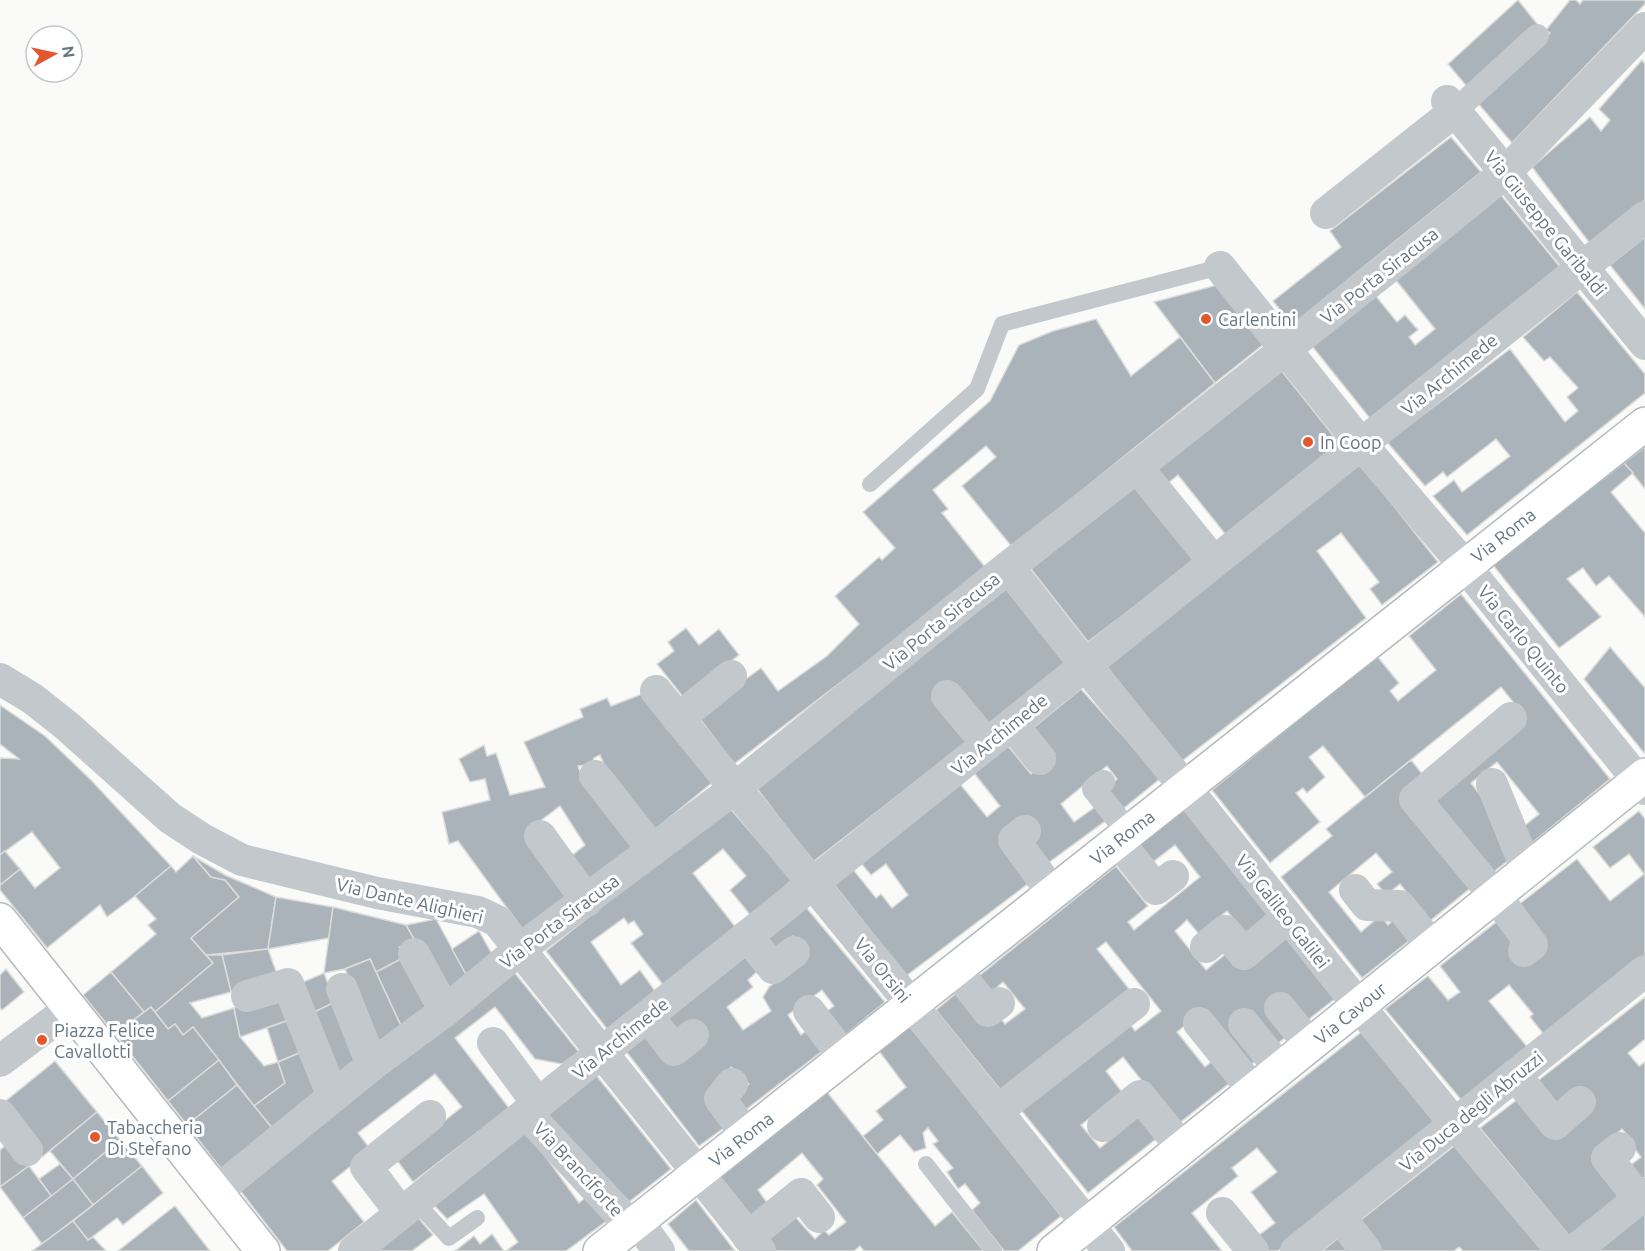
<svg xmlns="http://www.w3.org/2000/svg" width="1645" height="1251" viewBox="0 0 1645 1251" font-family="Ubuntu,sans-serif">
  <rect width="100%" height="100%" fill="#fafaf8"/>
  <g fill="#aab3b9" stroke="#dcdcda" stroke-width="1.5">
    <path d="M1518 0 1538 25 1469 89 1448 64Z"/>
    <path d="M1570 0H1576L1580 4 1583 0H1645V4L1512 143 1476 101 1550 33 1546 30Z"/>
    <path d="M1642 60 1645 64V200L1591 245 1532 167 1590 117 1601 131 1610 120 1599 109Z"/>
    <path d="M1451 137 1481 172 1292 325 1273 301 1341 247 1330 231Z"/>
    <path d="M1500 194 1561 268 1372 421 1312 346 1375 295 1397 322 1405 315 1418 330 1409 337 1415 345 1435 329 1395 279Z"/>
    <path d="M1645 237V309L1610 265Z"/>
    <path d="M1217 285 1264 344 1215 383 1154 302Z"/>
    <path d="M1577 292 1645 374V393L1467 535 1433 496 1454 480 1462 492 1510 456 1496 439 1447 477 1443 472 1425 486 1387 442 1510 349 1565 422 1578 411 1567 397 1578 388 1550 357 1544 361 1523 337Z"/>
    <path d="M1096 319 1131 376 1180 337 1215 383 1012 547 962 486 996 457 986 446 933 490 948 509 942 513 985 567 897 639 734 764 697 715 761 668 778 691 827 656 859 624 835 596 879 557 882 560 895 548 863 512 990 401 1019 345 1053 331Z"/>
    <path d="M1281 370 1340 444 1226 535 1178 475 1162 488 1151 474Z"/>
    <path d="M1645 447V489L1624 463Z"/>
    <path d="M1359 462 1438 562 1382 605 1370 589 1379 582 1341 533 1317 551 1366 618 1182 761 1107 667Z"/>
    <path d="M1624 463 1633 473 1611 492 1645 533V617L1609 576 1596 586 1583 568 1567 579 1601 617 1559 648 1493 565Z"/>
    <path d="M1141 482 1198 558 1088 642 1031 569Z"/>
    <path d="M1006 589 1066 664 813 862 755 786Z"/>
    <path d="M1461 594 1610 779 1527 847 1518 831 1539 814 1497 762 1471 783 1498 817 1514 856 1487 877 1428 798 1526 718 1501 687 1365 797 1323 746 1309 757 1325 777 1307 793 1303 788 1296 793 1320 822 1270 863 1212 790 1377 656 1399 683 1390 691 1398 701 1436 670 1409 636Z"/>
    <path d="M686 628 699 645 719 629 739 655 683 697 657 664 674 651 668 642Z"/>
    <path d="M1610 647 1645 688V752L1644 753 1584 679Z"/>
    <path d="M1081 689 1161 778 1119 812 1103 793 1117 779 1107 766 1061 804 1074 822 1098 805 1108 819 1044 866 1025 840 1033 880 906 976 833 883 852 868 876 898 881 894 892 908 908 895 886 864 871 875 860 862 960 784 987 817 1000 806 974 773 1008 746 1031 774 1055 754 1033 728Z"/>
    <path d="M642 694 713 782 653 831 606 769 600 755 594 758 593 762 588 765 578 766 583 780 635 845 582 885 565 861 585 845 560 806 526 832 572 892 523 930 458 841 449 844 442 812 490 800 485 779 470 782 459 759 484 745 487 756 496 753 510 795 545 787 524 742 583 717 580 709 607 698 611 706Z"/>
    <path d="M0 705 45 736 91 780 171 866 135 896 107 917 100 905 47 948 0 890V885L20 869 35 888 60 868 32 832 0 855V758L19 759 0 744Z"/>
    <path d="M1411 760 1427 780 1473 886 1430 921 1400 884 1386 895 1377 884 1392 872 1376 853 1329 892 1361 932 1380 916 1388 925 1393 920 1410 940 1362 978 1281 877 1332 836 1326 829Z"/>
    <path d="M728 806 792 880 751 916 730 890 746 876 723 849 693 873 737 929 663 985 631 943 643 934 634 921 628 924 624 918 591 942 621 985 640 970 655 991 607 1029 546 951Z"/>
    <path d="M1185 808 1275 920 1250 940 1227 911 1199 934 1187 920 1175 931 1206 970 1227 953 1283 932 1336 998 1244 1070 1199 1014 1177 1032 1205 1067 1218 1056 1236 1078 1177 1125 1123 1057 1106 1071 1122 1092 1081 1125 1100 1148 1143 1113 1161 1135 1088 1193 1017 1105 1130 1024 1135 1031 1161 1011 1106 942 1097 949 1129 989 1002 1092 936 1010 960 990 998 1015 1005 1024 1025 1009 1003 982 988 995 975 979 1116 866 1148 906 1128 922 1134 930 1200 877 1175 845 1153 862 1140 845Z"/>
    <path d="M1639 811 1645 819V956L1545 1036 1530 1017 1533 1014 1509 985 1489 1001 1529 1049 1463 1102 1385 1009 1428 976 1448 1000 1460 992 1440 966 1577 859 1610 901 1644 874 1629 854 1610 868 1593 847Z"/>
    <path d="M5 851 20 869 0 885V855Z"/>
    <path d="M193 856 211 877 225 880 239 897 191 938 213 963 155 1012 151 1007 144 1012 111 972 156 934 148 925 156 919 135 896 171 866 176 872Z"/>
    <path d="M193 856 225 875 276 897 268 949 206 955 191 938 239 897 225 880 211 877Z"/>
    <path d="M276 897 333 907 329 938 268 949Z"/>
    <path d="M805 906 885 1002 839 1040 821 1015 834 1006 822 990 788 1015 801 1035 812 1026 829 1046 744 1111 734 1097 749 1084 731 1067 705 1098 725 1127 699 1146 625 1050 647 1034 670 1064 707 1036 698 1022 676 1039 662 1021 750 953 761 968 748 980 753 987 727 1007 743 1030 771 1011 763 997 769 987 808 955 793 936 772 956 763 942Z"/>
    <path d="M333 907 406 925 414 939 399 947 405 957 376 972 370 959 345 969 324 973Z"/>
    <path d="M436 919 467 976 445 992 406 925Z"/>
    <path d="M479 931 492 954 467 976 452 949Z"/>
    <path d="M268 949 278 977 231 992 222 955Z"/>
    <path d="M206 955H222L231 992 190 1003 202 1018 234 1008 240 1037 264 1066 278 1062 285 1083 254 1106 193 1027 183 1035 175 1024 168 1029 155 1012 213 963Z"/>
    <path d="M405 957 430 1004 401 1026 376 972Z"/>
    <path d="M370 959 401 1026 377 1046 345 969Z"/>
    <path d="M6 969 24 992 2 1010 0 1008V975Z"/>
    <path d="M111 972 144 1012 115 1034 83 995Z"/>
    <path d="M514 972 579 1052 562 1064 535 1059 495 1007 455 1038 509 1108 413 1182 396 1159 462 1107 435 1074 358 1133 371 1150 332 1181 364 1222 328 1251H287L239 1189Z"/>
    <path d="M324 973 335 1002 308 1015 294 986Z"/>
    <path d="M283 993 292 1019 240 1037 234 1008Z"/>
    <path d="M1645 997V1039L1628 1053 1639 1066 1645 1062V1177L1634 1186 1624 1170 1641 1157 1631 1144 1634 1143 1622 1129 1594 1153 1626 1190 1571 1238 1480 1128 1522 1096 1554 1139 1570 1127 1535 1083Z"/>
    <path d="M335 1002 360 1060 336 1079 308 1015Z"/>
    <path d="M151 1007 168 1029 175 1024 183 1035 193 1027 219 1060 168 1101 115 1034Z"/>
    <path d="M292 1019 304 1051 278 1062 267 1028Z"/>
    <path d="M911 1026 1061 1216 1018 1251H1004L972 1210 980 1203 965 1184 958 1189 947 1172 953 1168 933 1144 938 1141 928 1128 923 1133 926 1148 914 1152 900 1135 877 1154 863 1136 883 1120 876 1111 906 1087 879 1051Z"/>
    <path d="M1364 1030 1438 1124 1278 1251H1265L1255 1238 1275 1223 1251 1192 1277 1172 1257 1148 1232 1168 1238 1176 1192 1213 1222 1251H1132L1114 1227Z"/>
    <path d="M304 1051 320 1091 273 1129 254 1106 285 1083 278 1062Z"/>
    <path d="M219 1060 237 1085 187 1125 168 1101Z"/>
    <path d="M55 1061 97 1112 42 1157 2 1104Z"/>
    <path d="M596 1075 671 1169 624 1206 545 1113Z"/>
    <path d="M237 1085 273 1129 222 1170 187 1125Z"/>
    <path d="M827 1092 935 1226 952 1212 984 1251H864L860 1246 854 1251H776L762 1235 790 1211 815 1239 824 1230 829 1235 846 1222 817 1185 823 1179 802 1153 758 1190 768 1204 752 1220 720 1178Z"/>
    <path d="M97 1112 120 1140 73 1179 50 1151Z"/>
    <path d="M525 1128 579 1203 593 1191 612 1217 566 1251H506L518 1242 484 1194 447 1219 431 1202Z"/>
    <path d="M120 1140 142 1166 93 1205 73 1179Z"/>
    <path d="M11 1141 29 1166 0 1187V1150Z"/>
    <path d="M1458 1143 1544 1251H1463L1459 1247 1454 1251H1379L1357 1223Z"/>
    <path d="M60 1164 73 1179 52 1197 39 1179Z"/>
    <path d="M29 1166 52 1197 23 1218 0 1187Z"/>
    <path d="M142 1166 163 1193 123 1225 117 1218 88 1240 73 1221Z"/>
    <path d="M73 1179 93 1205 42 1244 23 1218Z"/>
    <path d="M696 1200 735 1251H689L668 1224Z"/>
    <path d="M175 1206 210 1251H118L167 1212Z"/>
    <path d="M1645 1211V1251H1597Z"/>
    <path d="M416 1215 433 1235 412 1251H372Z"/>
    <path d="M73 1221 88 1240 93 1237 106 1251H32Z"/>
    <path d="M492 1234 504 1251H455L474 1236 480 1244Z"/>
    <path d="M1342 1235 1355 1251H1322Z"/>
  </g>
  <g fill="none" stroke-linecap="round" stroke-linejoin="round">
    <defs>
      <g id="secondary">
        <path d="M0 920 263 1251"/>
        <path d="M600 1251 1645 424"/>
        <path d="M1054 1251 1645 775"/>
      </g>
    </defs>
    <use href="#secondary" stroke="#b3babf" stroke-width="36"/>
    <g stroke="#c3c8cc" stroke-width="16">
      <path d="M870 484 977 389 1002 324 1220 267"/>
      <path d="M926 1164 994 1251"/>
      <path d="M415 1201 449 1238 477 1218"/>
    </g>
    <g stroke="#c3c8cc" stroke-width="24">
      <path d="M1455 111 1537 36"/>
      <path d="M1103 782 1094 789 1129 833"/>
    </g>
    <g stroke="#c3c8cc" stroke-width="32">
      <path d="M1447 101 1645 344"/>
      <path d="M1326 213 1455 111"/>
      <path d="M1220 267 1361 444 1465 566 1645 789"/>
      <path d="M1137 467 1214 562"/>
      <path d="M1008 567 1085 665 1185 787 1359 1006 1455 1124 1562 1251"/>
      <path d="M0 679 33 699 67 726 170 818 202 839 242 860 377 893 478 912 497 921 760 1251"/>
      <path d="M656 691 911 1004 1109 1251"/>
      <path d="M947 696 987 744"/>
      <path d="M1511 718 1415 799 1504 907 1532 945 1524 951"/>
      <path d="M678 719 731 676"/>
      <path d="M1012 724 1040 759"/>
      <path d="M595 776 653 850"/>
      <path d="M1492 784 1527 870"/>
      <path d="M1025 831 1014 840 1052 892"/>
      <path d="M540 836 587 901"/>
      <path d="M1118 841 1156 889 1173 876"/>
      <path d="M1355 890 1367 905 1400 906 1432 946"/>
      <path d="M747 936 773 968 794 952"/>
      <path d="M1206 947 1225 931 1244 954 1288 917"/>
      <path d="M414 954 445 1011"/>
      <path d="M955 969 988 1011 999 1003"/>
      <path d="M342 989 372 1065"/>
      <path d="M247 996 288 984 333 1097"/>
      <path d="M1280 1008 1310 1045"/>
      <path d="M809 1011 844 1057"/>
      <path d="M648 1016 674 1050 693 1035"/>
      <path d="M1199 1023 1254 1091"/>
      <path d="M1244 1024 1280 1069"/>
      <path d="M493 1043 538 1104"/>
      <path d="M0 1061 71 1008"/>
      <path d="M1515 1075 1555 1124 1580 1102"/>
      <path d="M732 1084 720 1099 747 1135"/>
      <path d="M997 1111 1134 1004"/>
      <path d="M526 1113 631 1226"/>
      <path d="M0 1115 27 1150"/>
      <path d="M1103 1126 1140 1096 1182 1148"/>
      <path d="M1620 1148 1607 1158 1639 1199"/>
      <path d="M217 1191 372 1065 445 1011 520 949 734 789 1008 567 1137 467 1399 259 1505 173 1645 28"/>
      <path d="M401 1213 366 1167 430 1116"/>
      <path d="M1222 1213 1253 1251"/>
      <path d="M1340 1217 1366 1251"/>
      <path d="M638 1222 659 1251"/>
      <path d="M748 1237 801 1194 819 1217"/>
      <path d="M354 1251 1645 217"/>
      <path d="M1296 1251 1645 971"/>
      <path d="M1574 1251 1645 1194"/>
    </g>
    <use href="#secondary" stroke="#fff" stroke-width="33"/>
  </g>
  <g fill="#e4572e" stroke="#fff" stroke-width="2">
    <circle cx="1206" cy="319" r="6"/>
    <circle cx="1308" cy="442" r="6"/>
    <circle cx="42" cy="1040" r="6"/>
    <circle cx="95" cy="1137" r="6"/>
  </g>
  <g text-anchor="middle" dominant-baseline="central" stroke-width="6" stroke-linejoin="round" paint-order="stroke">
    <g font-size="18" fill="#657683" stroke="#fff">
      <text transform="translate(1546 223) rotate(51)">Via Giuseppe Garibaldi</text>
      <text transform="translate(1379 275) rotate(-38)">Via Porta Siracusa</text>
      <text transform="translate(1449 374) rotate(-39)">Via Archimede</text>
      <text transform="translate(1503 535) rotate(-38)">Via Roma</text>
      <text transform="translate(941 621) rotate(-39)">Via Porta Siracusa</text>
      <text transform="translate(1524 639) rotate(51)">Via Carlo Quinto</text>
      <text transform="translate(999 734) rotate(-39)">Via Archimede</text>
      <text transform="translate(1122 837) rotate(-38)">Via Roma</text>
      <text transform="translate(410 900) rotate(13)">Via Dante Alighieri</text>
      <text transform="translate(1283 911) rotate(52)">Via Galileo Galilei</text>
      <text transform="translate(559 921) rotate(-37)">Via Porta Siracusa</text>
      <text transform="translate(883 970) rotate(51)">Via Orsini</text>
      <text transform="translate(1350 1013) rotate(-39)">Via Cavour</text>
      <text transform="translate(620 1038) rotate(-39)">Via Archimede</text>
      <text transform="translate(1471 1111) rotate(-39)">Via Duca degli Abruzzi</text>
      <text transform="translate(741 1139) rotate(-38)">Via Roma</text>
      <text transform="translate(579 1169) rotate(47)">Via Branciforte</text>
    </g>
    <g font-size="18" fill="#657683" stroke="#fff" text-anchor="start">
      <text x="1218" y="319">Carlentini</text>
      <text x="1320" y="442">In Coop</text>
      <text x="54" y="1030">Piazza Felice<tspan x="54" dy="21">Cavallotti</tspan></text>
      <text x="107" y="1127">Tabaccheria<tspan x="107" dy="21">Di Stefano</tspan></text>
    </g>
  </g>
  <g transform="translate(54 54) rotate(82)"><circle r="28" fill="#ffffff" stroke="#c1c8cd" stroke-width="1.5"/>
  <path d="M0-4.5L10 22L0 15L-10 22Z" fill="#e4572e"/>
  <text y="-9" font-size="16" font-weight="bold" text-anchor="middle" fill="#657683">N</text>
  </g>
</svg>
